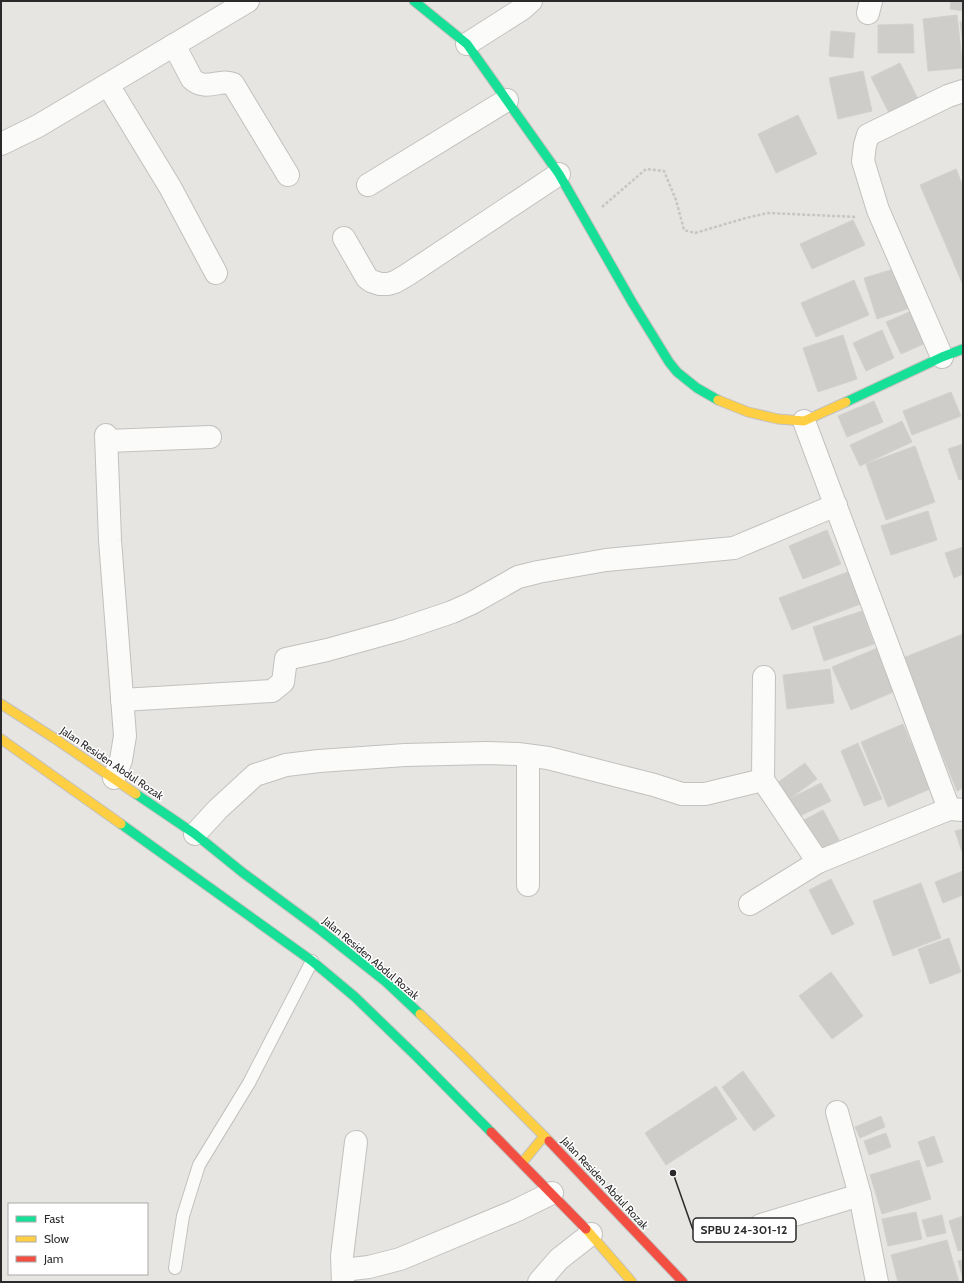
<svg xmlns="http://www.w3.org/2000/svg" width="964" height="1283" viewBox="0 0 964 1283" font-family="Cabin,sans-serif">
  <rect width="100%" height="100%" fill="#e7e5e1"/>
  <g fill="#cfcdca" stroke="#d2d1cd">
    <path d="M951 1H963V11L950 9Z"/>
    <path d="M957 15 963 68 928 71 923 19Z"/>
    <path d="M960 22H963V44Z"/>
    <path d="M913 24 914 53H878V25Z"/>
    <path d="M831 31 855 33 853 58 829 56Z"/>
    <path d="M900 63 919 101 890 115 871 77Z"/>
    <path d="M863 71 872 111 838 119 829 78Z"/>
    <path d="M798 115 817 154 776 173 758 134Z"/>
    <path d="M956 169 963 186V285L920 185Z"/>
    <path d="M853 220 865 245 812 269 800 244Z"/>
    <path d="M897 268 910 308 877 319 864 278Z"/>
    <path d="M854 280 869 315 816 337 801 303Z"/>
    <path d="M914 310 928 342 901 354 886 322Z"/>
    <path d="M882 330 894 358 866 371 853 343Z"/>
    <path d="M843 335 857 379 818 392 803 348Z"/>
    <path d="M951 392 961 416 912 435 903 411Z"/>
    <path d="M874 401 883 422 847 437 838 416Z"/>
    <path d="M902 421 912 442 860 466 850 445Z"/>
    <path d="M963 444V479L959 480 948 449Z"/>
    <path d="M915 446 935 502 886 520 866 464Z"/>
    <path d="M928 511 937 540 891 555 881 526Z"/>
    <path d="M827 530 841 564 803 579 789 546Z"/>
    <path d="M963 547V574L954 578 945 553Z"/>
    <path d="M850 571 863 603 792 630 779 598Z"/>
    <path d="M862 611 874 644 824 661 813 627Z"/>
    <path d="M963 634V788L957 791 903 658Z"/>
    <path d="M880 647 898 690 851 710 832 667Z"/>
    <path d="M830 669 834 703 787 709 783 675Z"/>
    <path d="M903 724 930 789 888 807 861 742Z"/>
    <path d="M858 743 882 799 864 806 841 751Z"/>
    <path d="M805 763 817 779 789 799 777 783Z"/>
    <path d="M821 783 831 801 798 817 789 799Z"/>
    <path d="M823 810 839 840 818 851 802 821Z"/>
    <path d="M963 829V855L955 831Z"/>
    <path d="M963 871V895L943 903 935 882Z"/>
    <path d="M831 879 854 924 832 935 809 890Z"/>
    <path d="M921 883 941 938 893 956 873 901Z"/>
    <path d="M949 938 961 972 930 984 918 949Z"/>
    <path d="M831 972 863 1016 832 1039 799 996Z"/>
    <path d="M743 1071 775 1116 754 1131 722 1087Z"/>
    <path d="M716 1086 737 1119 666 1165 645 1133Z"/>
    <path d="M881 1116 885 1127 860 1138 855 1127Z"/>
    <path d="M886 1133 891 1147 869 1155 864 1141Z"/>
    <path d="M934 1136 943 1162 927 1167 918 1142Z"/>
    <path d="M919 1160 931 1199 882 1214 870 1175Z"/>
    <path d="M916 1212 922 1239 888 1246 882 1219Z"/>
    <path d="M942 1215 946 1233 927 1237 922 1220Z"/>
    <path d="M963 1216V1250L958 1251 949 1221Z"/>
    <path d="M947 1240 959 1282H898L891 1255Z"/>
    <path d="M963 1260V1279L958 1261Z"/>
  </g>
  <g fill="none" stroke-linecap="round" stroke-linejoin="round">
    <defs>
      <path id="lane" d="M175 1268 183 1216 199 1165 249 1083 312 961"/>
      <g id="street">
        <path d="M868 13 871 1"/>
        <path d="M467 44 522 9 531 1"/>
        <path d="M174 45 192 79C206 92 220 78 233 84L288 175"/>
        <path d="M108 85 170 187 216 273"/>
        <path d="M1 144 38 126 248 1"/>
        <path d="M368 185 507 100"/>
        <path d="M344 238 367 278 371 281 380 284H388L395 282 407 275 559 174"/>
        <path d="M942 357 878 210 863 161 865 145 868 135 948 96 963 91"/>
        <path d="M804 421 949 809"/>
        <path d="M106 435 110 540 125 736 121 760 114 778"/>
        <path d="M107 441 210 437"/>
        <path d="M122 700 272 691 283 682 286 659 327 650 399 630 452 612 472 603 518 577 538 572 606 560 734 548 836 505"/>
        <path d="M763 780 764 677"/>
        <path d="M195 834 218 809 255 775 286 765 319 761 405 755 487 753 518 754 548 758 654 785 682 794H705L763 780 818 862"/>
        <path d="M528 885V756"/>
        <path d="M750 904 818 862 949 809 963 810"/>
        <path d="M837 1112 860 1195 877 1282"/>
        <path d="M761 1225 860 1195"/>
        <path d="M343 1270 369 1267 400 1259 515 1211 552 1193"/>
        <path d="M343 1282 342 1256 356 1142"/>
        <path d="M539 1282 559 1259 591 1234"/>
      </g>
      <g id="fast">
        <path d="M414 1 467 44 559 174 632 302 669 362 677 372 697 388 718 400"/>
        <path d="M846 402 942 357 963 349"/>
        <path d="M136 794 195 834 242 872 319 929 386 982 420 1014"/>
        <path d="M121 824 312 961 355 997 416 1056 491 1132"/>
      </g>
      <g id="slow">
        <path d="M718 400 748 412 778 419 804 421 846 402"/>
        <path d="M1 704 54 738 136 794"/>
        <path d="M1 739 121 824"/>
        <path d="M420 1014 460 1052 549 1141"/>
        <path d="M522 1163 544 1136"/>
        <path d="M586 1229 632 1282"/>
      </g>
      <g id="jam">
        <path d="M491 1132 586 1229"/>
        <path d="M549 1141 683 1282"/>
      </g>
    </defs>
    <use href="#lane" stroke="#c2c1c0" stroke-width="14"/>
    <use href="#street" stroke="#c2c1c0" stroke-width="24"/>
    <use href="#fast" stroke="#c2c1c0" stroke-width="11"/>
    <use href="#slow" stroke="#c2c1c0" stroke-width="11"/>
    <use href="#jam" stroke="#c2c1c0" stroke-width="11"/>
    <path stroke="#c6c6c5" stroke-width="2.5" stroke-dasharray="3 2" stroke-linecap="butt" d="M602 207 646 169 664 171 676 200 684 230 695 233 746 218 768 213 857 217"/>
    <use href="#lane" stroke="#fbfbfa" stroke-width="12"/>
    <use href="#street" stroke="#fbfbfa" stroke-width="22"/>
    <use href="#fast" stroke="#16e098" stroke-width="9"/>
    <use href="#slow" stroke="#ffcf43" stroke-width="9"/>
    <use href="#jam" stroke="#f24e42" stroke-width="9"/>
  </g>
  <g text-anchor="middle" dominant-baseline="central" stroke-width="3" stroke-linejoin="round" paint-order="stroke">
    <g font-size="11" fill="#2a2a2a" stroke="#fff">
      <text transform="translate(112 763) rotate(34)">Jalan Residen Abdul Rozak</text>
      <text transform="translate(371 958) rotate(40)">Jalan Residen Abdul Rozak</text>
      <text transform="translate(605 1183) rotate(47)">Jalan Residen Abdul Rozak</text>
    </g>
  </g>
  <path fill="none" stroke="#2a2a2a" stroke-width="1.5" d="M673 1173L693 1230"/>
  <circle fill="#2a2a2a" stroke="#fff" stroke-width="1.5" cx="673" cy="1173" r="4"/>
  <rect fill="#fff" stroke="#2a2a2a" stroke-width="1.5" x="693" y="1218" width="103" height="24" rx="4"/>
  <g font-size="12" text-anchor="middle" font-weight="bold" fill="#2a2a2a">
    <text x="744" y="1234">SPBU 24-301-12</text>
  </g>
  <rect width="964" height="1283" fill="none" stroke="#2a2a2a" stroke-width="4"/>
  <rect x="8" y="1203" width="140" height="72" fill="#ffffff" stroke="#aaaaaa"/>
  <rect x="16" y="1216" width="20" height="6" fill="#16e098" stroke="#aaaaaa"/>
  <text x="44" y="1223" font-size="12" fill="#2a2a2a">Fast</text>
  <rect x="16" y="1236" width="20" height="6" fill="#ffcf43" stroke="#aaaaaa"/>
  <text x="44" y="1243" font-size="12" fill="#2a2a2a">Slow</text>
  <rect x="16" y="1256" width="20" height="6" fill="#f24e42" stroke="#aaaaaa"/>
  <text x="44" y="1263" font-size="12" fill="#2a2a2a">Jam</text>
</svg>
